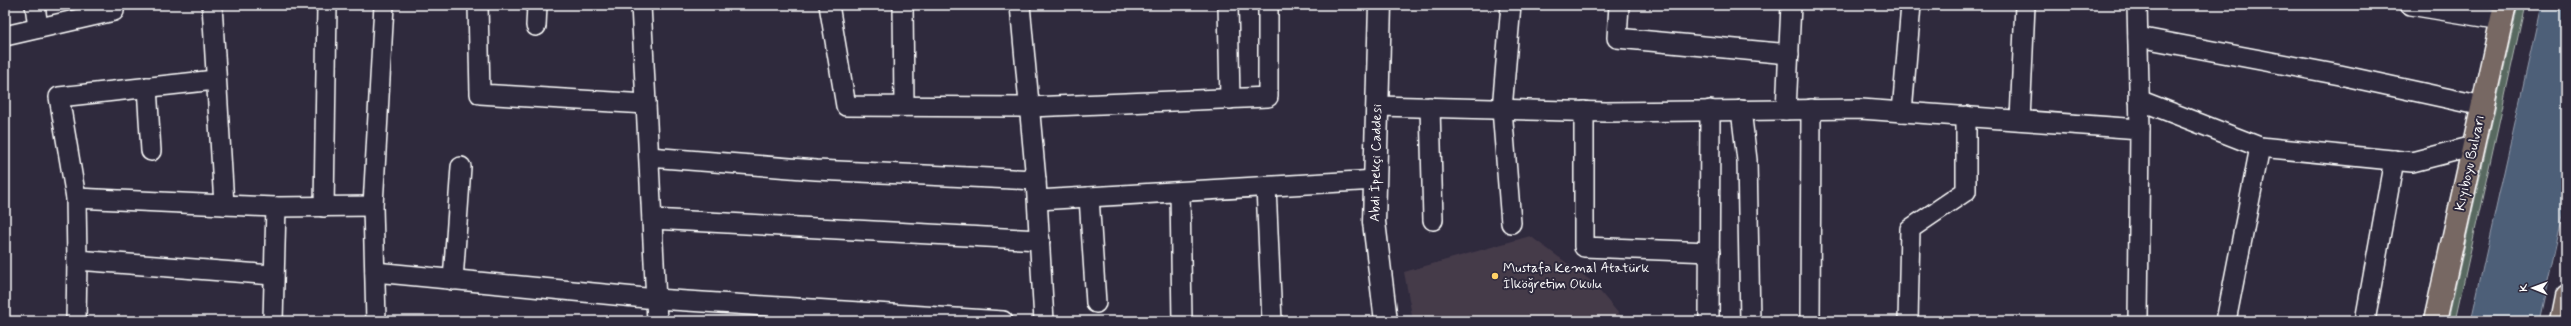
<svg xmlns="http://www.w3.org/2000/svg" width="2571" height="326" viewBox="0 0 2571 326" font-family="Mynerve,sans-serif">
  <rect width="100%" height="100%" fill="#2f2a3d"/>
  <filter id="ink" filterUnits="userSpaceOnUse"><feTurbulence type="fractalNoise" baseFrequency=".025" numOctaves="2"/><feDisplacementMap in="SourceGraphic" scale="8" xChannelSelector="R" yChannelSelector="G"/><feConvolveMatrix kernelMatrix="1 2 1 2 8 2 1 2 1" color-interpolation-filters="sRGB"/></filter>
  <g filter="url(#ink)">
    <path fill="#453a4a" d="M1530 236 1590 280 1625 321H1413L1404 272Z"/>
    <path fill="#586961" stroke="#acb4b0" d="M2518 5H2525L2455 321H2448Z"/>
    <path fill="#4e5e78" stroke="#959eae" d="M2541 5H2566V201L2539 321H2471Z"/>
    <g fill="none" stroke-linecap="round" stroke-linejoin="round">
      <defs>
        <g id="street">
          <path d="M35 5 38 28"/>
          <path d="M212 5 224 205 276 207 373 206"/>
          <path d="M478 5 480 94 646 104"/>
          <path d="M641 5 657 321"/>
          <path d="M829 5 846 106 1030 107 1268 97V5"/>
          <path d="M903 5 904 106"/>
          <path d="M1020 5 1036 180 1044 321"/>
          <path d="M1228 5 1230 99"/>
          <path d="M1619 5 1617 38 1789 54"/>
          <path d="M2137 5 2140 129"/>
          <path d="M2410 5 2502 20"/>
          <path d="M536 26 537 5"/>
          <path d="M5 36 114 11 113 5"/>
          <path d="M2138 37 2340 75 2483 106"/>
          <path d="M215 80 59 97 76 198 77 260 273 275"/>
          <path d="M147 87 151 151"/>
          <path d="M2139 100 2260 147 2412 162 2474 146"/>
          <path d="M1378 106 1606 112 1861 109 2140 129 2138 321"/>
          <path d="M1430 107 1433 220"/>
          <path d="M1741 110 1747 160 1750 321"/>
          <path d="M1786 110 1791 5"/>
          <path d="M1584 111V247L1710 252"/>
          <path d="M1902 112 1911 5"/>
          <path d="M2020 120 2025 5"/>
          <path d="M649 157 816 170 1036 180"/>
          <path d="M1266 187 1272 321"/>
          <path d="M1180 192 1182 321"/>
          <path d="M1089 197 1096 303"/>
          <path d="M76 198 224 205"/>
          <path d="M1038 200 1376 180"/>
          <path d="M324 207 327 5"/>
          <path d="M652 219 1040 240"/>
          <path d="M1511 223 1502 109 1511 5"/>
          <path d="M375 272 656 299 1003 321"/>
          <path d="M453 280 461 167"/>
          <path d="M76 321 77 260"/>
          <path d="M273 321 276 207"/>
          <path d="M376 321 373 206 384 5"/>
          <path d="M1709 321 1710 110"/>
          <path d="M1810 321 1811 109"/>
          <path d="M1908 321 1910 229 1966 191V116"/>
          <path d="M2226 321 2260 147"/>
          <path d="M2365 321 2394 160"/>
        </g>
        <path id="secondary" d="M1380 5 1374 222 1386 321"/>
        <g id="primary">
          <path d="M2435 321 2505 5"/>
          <path d="M2561 321 2566 296"/>
        </g>
      </defs>
      <use href="#street" stroke="#fff" stroke-width="22"/>
      <use href="#secondary" stroke="#fff" stroke-width="25"/>
      <use href="#primary" stroke="#fff" stroke-width="25"/>
      <use href="#street" stroke="#2f2a3d" stroke-width="19"/>
      <use href="#secondary" stroke="#2f2a3d" stroke-width="22"/>
      <use href="#primary" stroke="#776864" stroke-width="22"/>
    </g>
  </g>
  <circle fill="#ffd166" stroke="#2f2a3d" stroke-width="1.5" cx="1495" cy="276" r="4"/>
  <g text-anchor="middle" dominant-baseline="central" stroke-width="4" stroke-linejoin="round" paint-order="stroke">
    <g font-size="14" fill="#fff" stroke="#2f2a3d">
      <text transform="translate(1376 163) rotate(-89)">Abdi İpekçi Caddesi</text>
      <text transform="translate(2470 163) rotate(-78)">Kıyıboyu Bulvarı</text>
    </g>
    <g font-size="14" fill="#fff" stroke="#2f2a3d" text-anchor="start">
      <text x="1503" y="268">Mustafa Kemal Atatürk<tspan x="1503" dy="16">İlköğretim Okulu</tspan></text>
    </g>
  </g>
  <rect width="2571" height="326" fill="none" stroke="#2f2a3d" stroke-width="20"/>
  <rect x="10" y="10" width="2551" height="306" fill="none" stroke="#fff" stroke-width="1.5" filter="url(#ink)"/>
  <g transform="translate(2533 288) rotate(271)" stroke="#2f2a3d" stroke-width="3" paint-order="stroke">
  <path d="M0-3L7 15L0 10L-7 15Z" fill="#ffffff"/>
  <text y="-6" font-size="11" font-weight="bold" text-anchor="middle" fill="#ffffff">K</text>
  </g>
</svg>
